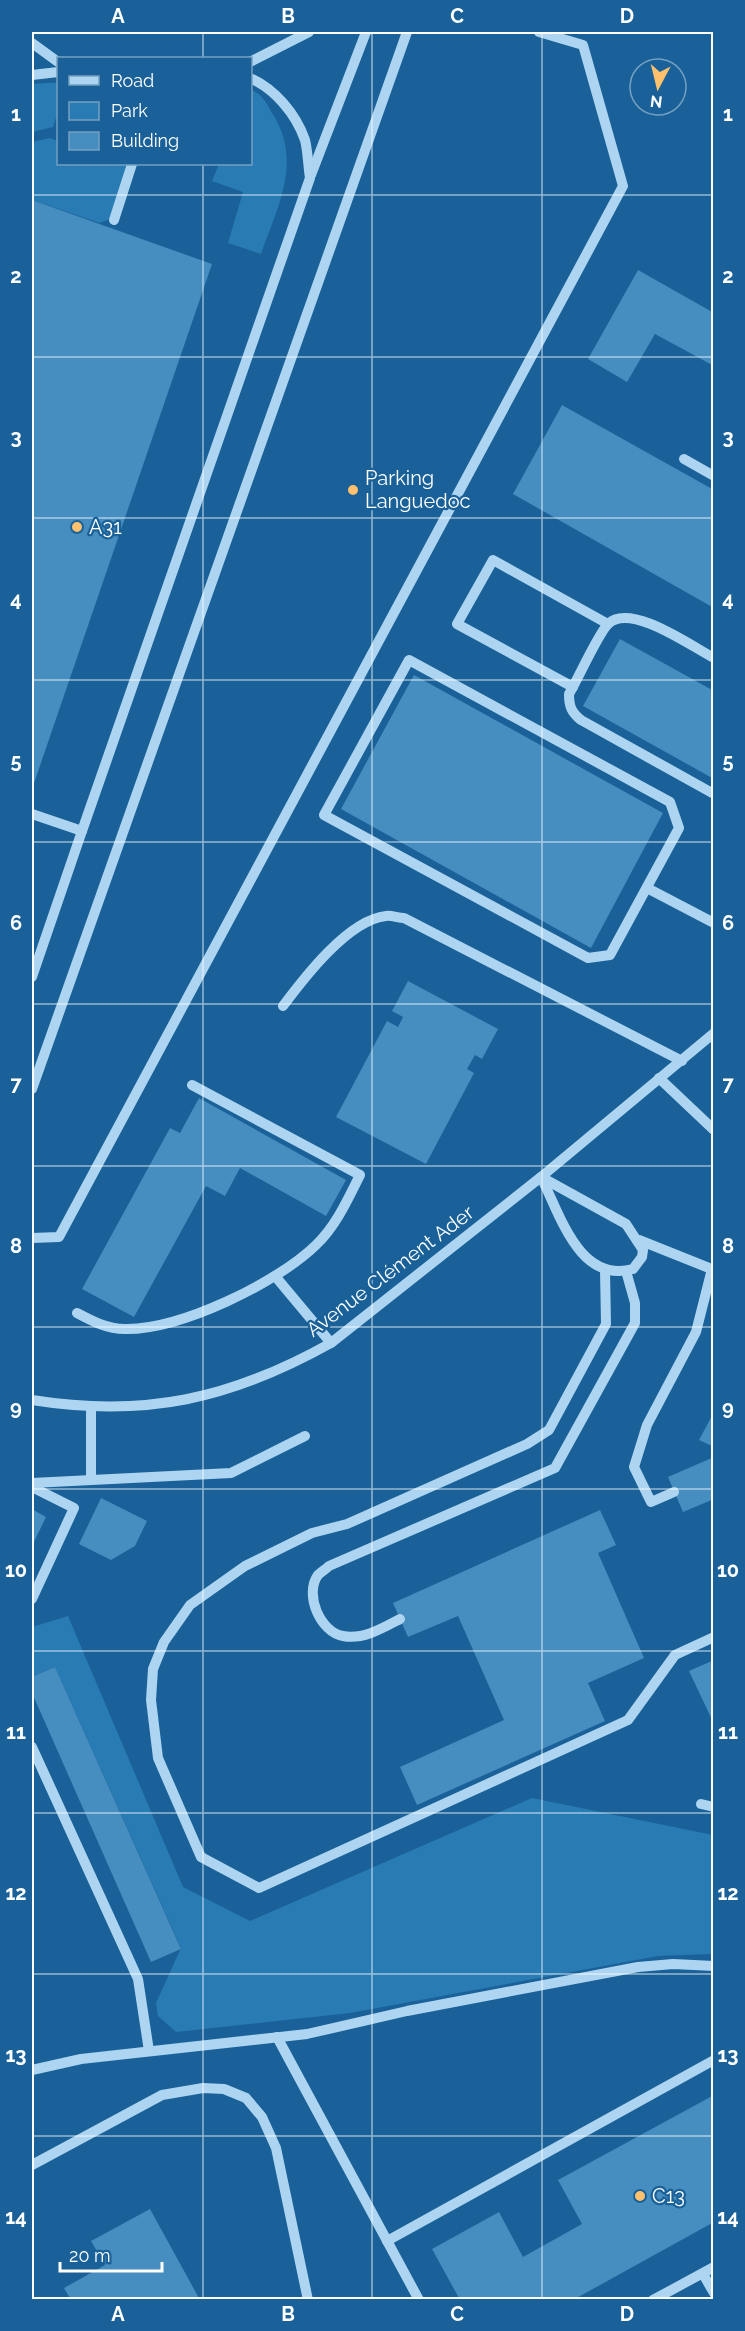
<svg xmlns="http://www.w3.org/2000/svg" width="745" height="2331" viewBox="0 0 745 2331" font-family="Raleway,sans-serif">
  <rect width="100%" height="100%" fill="#196198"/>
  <g fill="#297bb4">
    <path d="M46 83H58V111L53 127 32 132V84Z"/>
    <path d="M251 90C262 94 266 102 272 113 303 160 278 206 261 254L228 243 243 192 212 181 219 164H250Z"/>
    <path d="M50 138 58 141V164L126 165 112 218 100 223 32 200V142Z"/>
    <path d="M68 1616 183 1887 250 1921 532 1798 713 1835V1954L658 1956 350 2013 176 2032 158 2016 156 2003 181 1948 55 1667 32 1677V1627Z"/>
  </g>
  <g fill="#468dc0">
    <path d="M32 200 212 264 32 789Z"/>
    <path d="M638 270 714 313V366L655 334 627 382 588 359Z"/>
    <path d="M562 405 714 490V608L513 494Z"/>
    <path d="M620 639 714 691V779L583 706Z"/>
    <path d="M414 675 663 813 591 948 341 809Z"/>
    <path d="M408 981 498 1029 482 1059 475 1055 467 1069 474 1073 426 1164 336 1117 387 1021 398 1027 403 1017 392 1011Z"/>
    <path d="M199 1098 346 1180 326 1216 240 1168 225 1196 206 1186 134 1317 82 1289 170 1128 180 1133Z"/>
    <path d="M714 1412V1447L699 1440Z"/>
    <path d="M714 1457V1499L683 1512 668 1477Z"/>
    <path d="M101 1498 147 1521 135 1546 111 1560 79 1544Z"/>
    <path d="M32 1509 46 1517 32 1546Z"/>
    <path d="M600 1510 616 1545 598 1553 644 1658 588 1683 605 1721 417 1805 400 1767 504 1720 458 1616 408 1637 393 1603Z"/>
    <path d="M714 1660V1724L689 1671Z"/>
    <path d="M55 1667 181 1949 151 1962 32 1693V1677Z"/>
    <path d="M714 2095V2222L573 2300H460L432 2249 499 2212 523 2257 582 2224 558 2180Z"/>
    <path d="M150 2209 200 2300H71L64 2288 105 2265 91 2241Z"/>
  </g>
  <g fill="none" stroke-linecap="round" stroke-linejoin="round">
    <g stroke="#add5f1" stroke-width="10">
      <path d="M32 43 58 62"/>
      <path d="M250 62 309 32"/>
      <path d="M32 75 58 72"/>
      <path d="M311 175 366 32"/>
      <path d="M114 220 132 164"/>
      <path d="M684 459 714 476"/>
      <path d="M714 658C691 646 630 602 608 624 598 634 578 679 569 694 569 706 571 712 581 720L714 794"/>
      <path d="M409 660 670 802 679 828 610 955 588 958 324 815Z"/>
      <path d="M573 687 457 624 493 560 608 624"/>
      <path d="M32 814 82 831 32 977"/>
      <path d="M82 831 310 178C308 166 308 152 305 140 296 114 275 89 250 78"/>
      <path d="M647 888 714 923"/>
      <path d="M283 1006C304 978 348 920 386 916 391 915 398 918 404 918L682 1061"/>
      <path d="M659 1078 714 1130"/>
      <path d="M32 1089 407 32"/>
      <path d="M541 1177 626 1224 643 1250 642 1257 633 1269C579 1284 560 1214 541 1177Z"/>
      <path d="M32 1238 59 1237 623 186 583 45 539 32"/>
      <path d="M639 1240 714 1270"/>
      <path d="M605 1270 606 1324 549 1430 527 1444 347 1524 312 1533 245 1566 190 1605 164 1642 153 1669 151 1700 158 1758 201 1857 259 1888 628 1720 675 1655 714 1637"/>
      <path d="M275 1276 331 1343"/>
      <path d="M77 1313C92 1321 107 1329 125 1329 180 1330 277 1283 316 1245 336 1226 348 1199 360 1175L192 1085"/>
      <path d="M32 1400C145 1418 231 1399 331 1343L541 1177 714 1033"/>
      <path d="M91 1480V1407"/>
      <path d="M32 1483 231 1473 305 1436"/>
      <path d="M32 1487 74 1508 32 1599"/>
      <path d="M674 1492 651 1502 634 1467 647 1425 696 1332 712 1269"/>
      <path d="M400 1619C383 1628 363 1640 343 1636 320 1632 304 1594 318 1575 321 1572 326 1569 329 1566L555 1468 635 1323V1303L626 1271"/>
      <path d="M32 1747 138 1979 149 2051"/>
      <path d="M701 1804 714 1807"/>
      <path d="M277 2037 419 2300"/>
      <path d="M32 2070 81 2059 307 2034 407 2011 638 1967 673 1964 714 1966"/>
      <path d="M32 2165 162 2095 203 2088 224 2089 246 2098 262 2117 276 2148 308 2300"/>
      <path d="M387 2241 714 2060"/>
      <path d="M703 2274 714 2293"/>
      <path d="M653 2300 714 2267"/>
    </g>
  </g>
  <path fill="none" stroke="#fff" stroke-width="1.5" stroke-opacity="0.55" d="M203 32V58M372 32V2300M542 32V2300M203 164V2300M32 195H714M32 357H714M32 518H714M32 680H714M32 842H714M32 1004H714M32 1166H714M32 1327H714M32 1489H714M32 1651H714M32 1813H714M32 1974H714M32 2136H714"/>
  <g fill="#ffc16d" stroke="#196198" stroke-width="2">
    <circle cx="353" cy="490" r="6"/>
    <circle cx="77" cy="527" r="6"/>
    <circle cx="640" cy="2196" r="6"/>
  </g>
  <g text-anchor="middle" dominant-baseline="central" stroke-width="4.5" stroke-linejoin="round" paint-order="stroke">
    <g font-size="20" fill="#fff" stroke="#196198" text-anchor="start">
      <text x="365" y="478">Parking<tspan x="365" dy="23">Languedoc</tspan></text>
      <text x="89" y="527">A31</text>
      <text x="652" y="2196">C13</text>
    </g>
    <g font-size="20" fill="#fff" stroke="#196198">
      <text transform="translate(390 1271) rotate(-37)">Avenue Clément Ader</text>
    </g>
  </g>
  <rect width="745" height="2331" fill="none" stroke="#196198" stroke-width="66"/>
  <rect x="57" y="57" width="195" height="108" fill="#196198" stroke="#75a0c1" stroke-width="1.5"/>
  <rect x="69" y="76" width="30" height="9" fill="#add5f1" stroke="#75a0c1" stroke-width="1.5"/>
  <text x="111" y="87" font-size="18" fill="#ffffff">Road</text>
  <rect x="69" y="102" width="30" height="18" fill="#297bb4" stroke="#75a0c1" stroke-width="1.5"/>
  <text x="111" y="117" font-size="18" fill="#ffffff">Park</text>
  <rect x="69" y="132" width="30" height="18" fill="#468dc0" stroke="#75a0c1" stroke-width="1.5"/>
  <text x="111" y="147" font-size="18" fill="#ffffff">Building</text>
  <g transform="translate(658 87) rotate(187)"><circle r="28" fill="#196198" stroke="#75a0c1" stroke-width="1.5"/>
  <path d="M0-4.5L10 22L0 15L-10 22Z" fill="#ffc16d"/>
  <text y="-9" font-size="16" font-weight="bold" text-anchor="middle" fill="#ffffff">N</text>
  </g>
  <path d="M60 2262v9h102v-9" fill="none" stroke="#ffffff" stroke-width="3"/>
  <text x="69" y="2262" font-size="18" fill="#ffffff" stroke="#196198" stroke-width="4.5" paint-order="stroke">20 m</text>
  <rect x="33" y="33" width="679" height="2265" fill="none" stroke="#fff" stroke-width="2"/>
  <g font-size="20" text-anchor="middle" font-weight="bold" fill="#fff">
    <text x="118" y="23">A</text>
    <text x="288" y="23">B</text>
    <text x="457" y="23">C</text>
    <text x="627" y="23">D</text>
    <text x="16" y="121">1</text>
    <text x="728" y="121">1</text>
    <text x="16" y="283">2</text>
    <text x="728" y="283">2</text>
    <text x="16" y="444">3</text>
    <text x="728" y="444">3</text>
    <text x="16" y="606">4</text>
    <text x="728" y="606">4</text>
    <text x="16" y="768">5</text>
    <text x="728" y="768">5</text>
    <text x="16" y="930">6</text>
    <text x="728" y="930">6</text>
    <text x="16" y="1091">7</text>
    <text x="728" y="1091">7</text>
    <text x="16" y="1253">8</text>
    <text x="728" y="1253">8</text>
    <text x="16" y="1415">9</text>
    <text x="728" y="1415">9</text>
    <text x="16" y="1577">10</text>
    <text x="728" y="1577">10</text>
    <text x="16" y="1739">11</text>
    <text x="728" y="1739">11</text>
    <text x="16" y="1900">12</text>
    <text x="728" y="1900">12</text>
    <text x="16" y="2062">13</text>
    <text x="728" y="2062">13</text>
    <text x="16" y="2224">14</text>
    <text x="728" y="2224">14</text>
    <text x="118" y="2321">A</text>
    <text x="288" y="2321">B</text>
    <text x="457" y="2321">C</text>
    <text x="627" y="2321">D</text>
  </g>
</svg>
